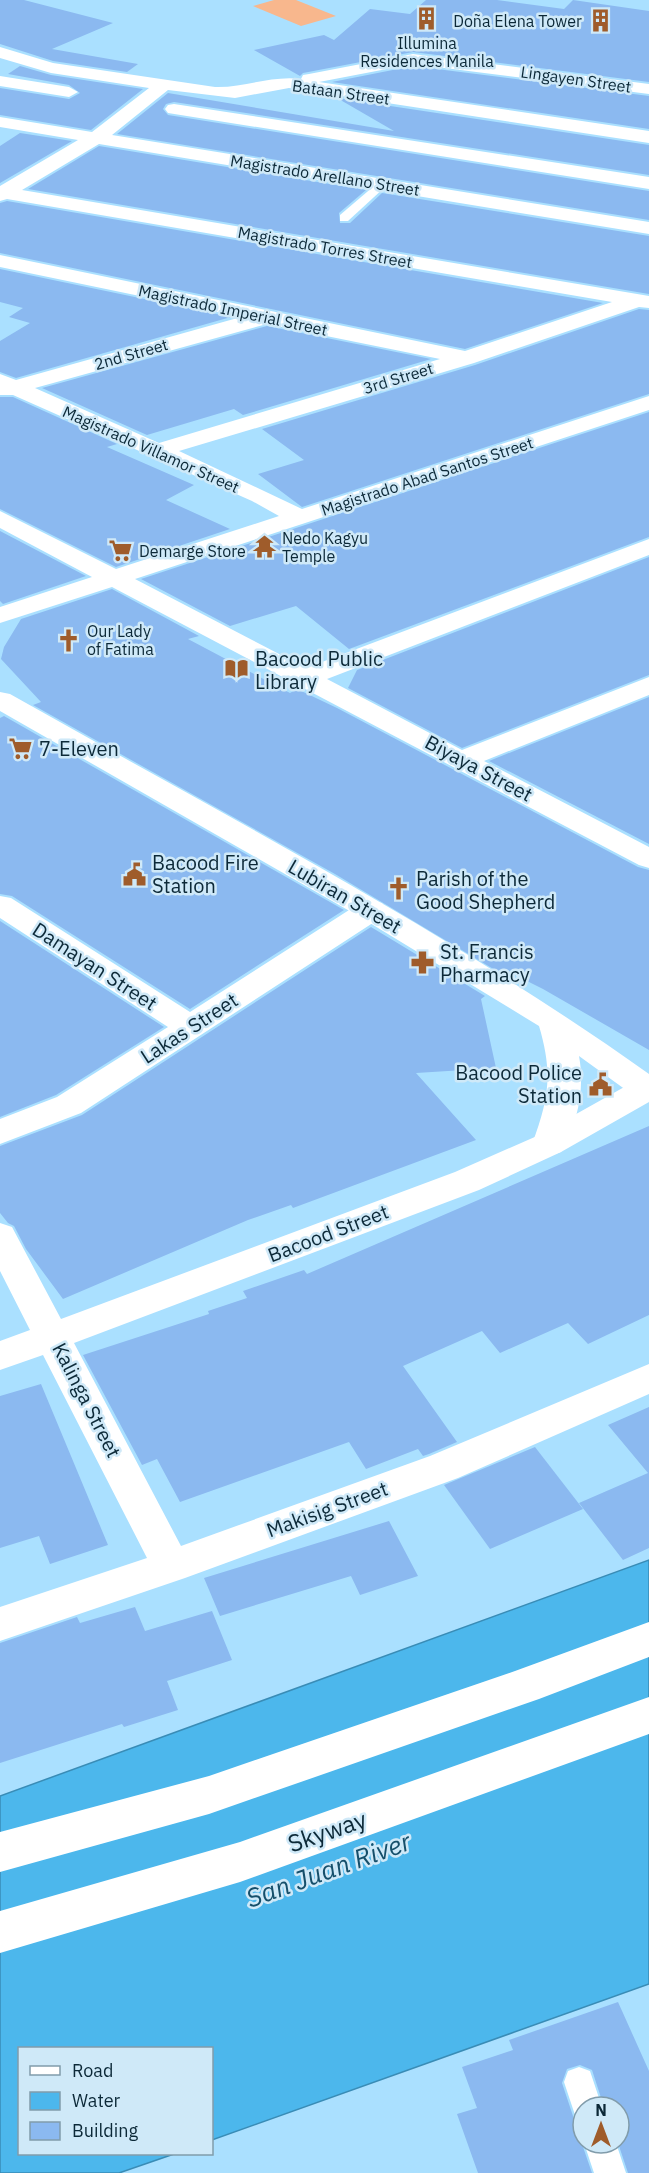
<svg xmlns="http://www.w3.org/2000/svg" width="649" height="2173" viewBox="0 0 649 2173" font-family="'IBM Plex Sans',sans-serif">
  <rect width="100%" height="100%" fill="#aae0ff"/>
  <path fill="#f8b78d" d="M274 0H296L336 16 301 26 253 6Z"/>
  <path fill="#4cb7ec" stroke="#398cb6" stroke-width="1.5" d="M649 1560V1984L212 2140V2048H20V2154H174L119 2173H0V1796Z"/>
  <g fill="#8bb9f0">
    <path d="M0 0H24L113 23 52 49 138 64 127 72 53 61 0 44Z"/>
    <path d="M426 0H497L564 9 573 0 649 11V82L413 52 303 73 300 76 254 50 324 35 334 40 370 9 410 14Z"/>
    <path d="M20 66 51 75 143 89 91 130 0 115V88L69 99 80 93 69 85 8 74Z"/>
    <path d="M413 66 649 96V129L332 82Z"/>
    <path d="M168 93 394 131 337 98 649 145V175L174 102 166 104 163 109 168 115 649 191V220L117 134Z"/>
    <path d="M20 133 72 141 0 183V146Z"/>
    <path d="M99 146 366 190 339 213 340 223H350L382 193 649 236V294L28 189Z"/>
    <path d="M7 201 603 303 465 349 0 253V203Z"/>
    <path d="M0 269 231 317 16 378 0 372V341L30 323 9 317 23 308 0 302Z"/>
    <path d="M639 309 649 310V394L302 507 258 474 304 460 262 429 475 365Z"/>
    <path d="M267 326 431 359 243 415 234 409 147 435 42 388Z"/>
    <path d="M0 397H13L117 444 107 447 194 485 166 500 230 529 116 567 0 509Z"/>
    <path d="M649 412V537L349 649 296 606 230 626 141 579Z"/>
    <path d="M0 531 86 576 3 604 0 601Z"/>
    <path d="M649 557V675L462 748 348 688 357 670Z"/>
    <path d="M112 589 199 636 188 639 290 693 297 689 337 708 638 867 649 870V1050L543 989 515 975 510 979 335 874 33 705 41 702 1 659 4 647 21 619Z"/>
    <path d="M649 697V844L489 761Z"/>
    <path d="M4 716 344 910 190 1009 12 896 0 894V718Z"/>
    <path d="M0 921 164 1027 56 1095 0 1117Z"/>
    <path d="M371 927 485 996 481 999 496 1068 416 1073 476 1140 293 1208 291 1205 248 1220 63 1299 26 1249 14 1226 8 1223 0 1213V1146L82 1115Z"/>
    <path d="M649 1126V1315L588 1344 568 1323 500 1353 482 1331 403 1366 457 1442 429 1454 423 1456 418 1449 366 1469 349 1442 180 1502 157 1459 142 1465 83 1355 209 1314 208 1311 247 1298 243 1291 304 1270 307 1274Z"/>
    <path d="M41 1384 108 1545 50 1564 39 1536 0 1548V1396Z"/>
    <path d="M649 1407V1548L623 1560 579 1503 648 1473 608 1425Z"/>
    <path d="M535 1447 583 1509 490 1549 444 1485Z"/>
    <path d="M389 1521 418 1576 360 1595 351 1576 220 1616 204 1578Z"/>
    <path d="M135 1607 145 1631 212 1611 232 1660 167 1681 178 1710 124 1727 122 1724 0 1763V1643L77 1617 80 1623Z"/>
    <path d="M618 2002 649 2071V2173H628L618 2143 619 2107H604L592 2070 580 2065 567 2069 562 2083 574 2119 583 2123 582 2144 592 2173H478L457 2114 477 2108 462 2067 513 2050 509 2040Z"/>
  </g>
  <g fill="none" stroke-linecap="round" stroke-linejoin="round">
    <g fill="#fff" fill-rule="evenodd">
      <path d="M381 180 387 184 385 187 348 221H340V215Z"/>
      <path d="M579 2067 590 2071 602 2107H583V2121L576 2118 564 2082 568 2071Z"/>
      <path d="M584 2143H616L626 2173H594Z"/>
    </g>
    <g fill="#fff" fill-rule="evenodd">
      <path d="M0 47 53 63 215 87C244 88 272 75 301 79L303 75 309 74 413 54 649 84V94L413 64 319 82 649 131V143L289 88 235 98 168 90 112 135 649 222V234L99 144 22 190 649 296V308L639 307 474 363 179 451 302 509 649 396V410L135 579 306 668 649 539V555L327 679 462 750 649 677V695L484 761 649 847V868L639 865 112 587 0 623V607L92 577 0 528V511L116 569 279 516 252 501 13 395H0V374L16 380 241 317 0 267V255L465 351 612 302 7 199 0 201V186L78 140 0 127V117L92 132 149 88 51 73 0 58ZM267 324 440 359 159 443 35 388Z"/>
      <path d="M0 76 69 87 78 92 69 97 0 86Z"/>
      <path d="M174 104 649 177V189L168 113 165 109 168 105Z"/>
      <path d="M0 896 11 898 190 1012 360 903 371 901 382 903 386 910 382 917 81 1113 0 1144V1119L57 1097 168 1027 0 918Z"/>
      <path d="M647 1078 649 1102 561 1152 479 1190 74 1343 181 1546 430 1456 649 1364V1394L458 1478 185 1578 0 1641V1607L147 1558 43 1355 0 1370V1341L30 1330 0 1271V1223L12 1227 61 1319 455 1172 537 1136 635 1081Z"/>
    </g>
    <path fill="#fff" fill-rule="evenodd" d="M0 692 10 694C225 816 447 930 649 1074V1101L637 1098 579 1056C585 1088 578 1123 561 1152L549 1156 537 1152 532 1144C549 1099 553 1073 539 1026L360 917 0 711Z"/>
    <g fill="#fff" fill-rule="evenodd">
      <path d="M649 1622V1657L539 1699 209 1814 0 1872V1832L209 1776 515 1671Z"/>
      <path d="M649 1697V1734L240 1882 0 1953V1911L240 1842Z"/>
    </g>
  </g>
  <defs>
    <symbol id="building-bare" viewBox="-9 -9 18 18"><path d="M-4-6H4V6H1V3H-1V6H-4ZM-2.5-4.3h1.7v1.8h-1.7ZM.8-4.3h1.7v1.8H.8ZM-2.5-1h1.7V.8h-1.7ZM.8-1h1.7V.8H.8Z" fill="#9f5c2b" stroke="#cfe9f8" stroke-width="2.5" paint-order="stroke"/></symbol>
    <symbol id="temple-bare" viewBox="-9 -9 18 18"><path d="M0-6L5-2H3V0L6.5 2.5H4V6H1.5V3h-3V6H-4V2.5H-6.5L-3 0V-2H-5Z" fill="#9f5c2b" stroke="#cfe9f8" stroke-width="2.5" paint-order="stroke"/></symbol>
    <symbol id="supermarket-bare" viewBox="-9 -9 18 18"><path d="M-6-5.5h2.5l.6 2H6L4.5 2H-2.5L-4.4-4H-6ZM-1.5 3.2a1.3 1.3 0 1 0 .1 0ZM3 3.2a1.3 1.3 0 1 0 .1 0Z" fill="#9f5c2b" stroke="#cfe9f8" stroke-width="2.5" paint-order="stroke"/></symbol>
    <symbol id="church-bare" viewBox="-9 -9 18 18"><path d="M-1.2-6h2.4v3.5h3.3v2.4h-3.3V6h-2.4V-.1h-3.3v-2.4h3.3Z" fill="#9f5c2b" stroke="#cfe9f8" stroke-width="2.5" paint-order="stroke"/></symbol>
    <symbol id="library-bare" viewBox="-9 -9 18 18"><path d="M-6-4Q-3-5.5-.7-3.5V5Q-3 3-6 4ZM6-4Q3-5.5 .7-3.5V5Q3 3 6 4Z" fill="#9f5c2b" stroke="#cfe9f8" stroke-width="2.5" paint-order="stroke"/></symbol>
    <symbol id="civic-bare" viewBox="-9 -9 18 18"><path d="M-.6-6.5H3V-4.5H.6V-3L4-1V1h2V6H-6V1h2V-1L-.6-3ZM-1.2 2.5V6h2.4V2.5Z" fill="#9f5c2b" stroke="#cfe9f8" stroke-width="2.5" paint-order="stroke"/></symbol>
    <symbol id="pharmacy-bare" viewBox="-9 -9 18 18"><path d="M-2-6h4v4h4v4h-4v4h-4v-4h-4v-4h4Z" fill="#9f5c2b" stroke="#cfe9f8" stroke-width="2.5" paint-order="stroke"/></symbol>
  </defs>
  <g fill-rule="evenodd">
    <use href="#building-bare" x="410" y="2" width="33" height="33"/>
    <use href="#building-bare" x="584" y="4" width="33" height="33"/>
    <use href="#temple-bare" x="248" y="530" width="33" height="33"/>
    <use href="#supermarket-bare" x="104" y="534" width="33" height="33"/>
    <use href="#church-bare" x="52" y="624" width="33" height="33"/>
    <use href="#library-bare" x="220" y="652" width="33" height="33"/>
    <use href="#supermarket-bare" x="4" y="732" width="33" height="33"/>
    <use href="#civic-bare" x="118" y="858" width="33" height="33"/>
    <use href="#church-bare" x="382" y="872" width="33" height="33"/>
    <use href="#pharmacy-bare" x="406" y="946" width="33" height="33"/>
    <use href="#civic-bare" x="584" y="1068" width="33" height="33"/>
  </g>
  <g text-anchor="middle" dominant-baseline="central" stroke-width="5" stroke-linejoin="round" paint-order="stroke">
    <g font-size="16" fill="#0c2938" stroke="#cfe9f8" text-anchor="start">
      <text x="582" y="21" text-anchor="end">Doña Elena Tower</text>
      <text x="427" y="43" text-anchor="middle">Illumina<tspan x="427" dy="18">Residences Manila</tspan></text>
      <text x="282" y="538">Nedo Kagyu<tspan x="282" dy="18">Temple</tspan></text>
      <text x="139" y="551">Demarge Store</text>
      <text x="87" y="631">Our Lady<tspan x="87" dy="18">of Fatima</tspan></text>
    </g>
    <g font-size="16" fill="#0c2938" stroke="#cfe9f8">
      <text transform="translate(576 79) rotate(8)">Lingayen Street</text>
      <text transform="translate(341 92) rotate(8)">Bataan Street</text>
      <text transform="translate(325 175) rotate(9)">Magistrado Arellano Street</text>
      <text transform="translate(325 247) rotate(10)">Magistrado Torres Street</text>
      <text transform="translate(233 310) rotate(12)">Magistrado Imperial Street</text>
      <text transform="translate(131 354) rotate(-16)">2nd Street</text>
      <text transform="translate(398 378) rotate(-17)">3rd Street</text>
      <text transform="translate(151 449) rotate(24)">Magistrado Villamor Street</text>
      <text transform="translate(427 476) rotate(-18)">Magistrado Abad Santos Street</text>
    </g>
    <g font-size="20" fill="#0c2938" stroke="#cfe9f8" text-anchor="start">
      <text x="255" y="658">Bacood Public<tspan x="255" dy="23">Library</tspan></text>
      <text x="39" y="748">7-Eleven</text>
      <text x="152" y="862">Bacood Fire<tspan x="152" dy="23">Station</tspan></text>
      <text x="416" y="878">Parish of the<tspan x="416" dy="23">Good Shepherd</tspan></text>
      <text x="440" y="951">St. Francis<tspan x="440" dy="23">Pharmacy</tspan></text>
      <text x="582" y="1072" text-anchor="end">Bacood Police<tspan x="582" dy="23">Station</tspan></text>
    </g>
    <g font-size="20" fill="#0c2938" stroke="#cfe9f8">
      <text transform="translate(479 768) rotate(28)">Biyaya Street</text>
      <text transform="translate(345 896) rotate(30)">Lubiran Street</text>
      <text transform="translate(95 966) rotate(33)">Damayan Street</text>
      <text transform="translate(189 1028) rotate(-33)">Lakas Street</text>
      <text transform="translate(328 1233) rotate(-21)">Bacood Street</text>
      <text transform="translate(87 1400) rotate(63)">Kalinga Street</text>
      <text transform="translate(327 1509) rotate(-20)">Makisig Street</text>
    </g>
    <g font-size="24" fill="#0c2938" stroke="#cfe9f8">
      <text transform="translate(327 1831) rotate(-19)">Skyway</text>
    </g>
    <g font-size="26" font-style="italic" fill="#154f6b" stroke="#cfe9f8">
      <text transform="translate(328 1869) rotate(-20)">San Juan River</text>
    </g>
  </g>
  <rect x="18" y="2047" width="195" height="108" fill="#cfe9f8" stroke="#819cab" stroke-width="1.5"/>
  <rect x="30" y="2066" width="30" height="9" fill="#ffffff" stroke="#819cab" stroke-width="1.5"/>
  <text x="72" y="2077" font-size="18" fill="#0c2938">Road</text>
  <rect x="30" y="2092" width="30" height="18" fill="#4cb7ec" stroke="#819cab" stroke-width="1.5"/>
  <text x="72" y="2107" font-size="18" fill="#0c2938">Water</text>
  <rect x="30" y="2122" width="30" height="18" fill="#8bb9f0" stroke="#819cab" stroke-width="1.5"/>
  <text x="72" y="2137" font-size="18" fill="#0c2938">Building</text>
  <g transform="translate(601 2125)"><circle r="28" fill="#cfe9f8" stroke="#819cab" stroke-width="1.5"/>
  <path d="M0-4.5L10 22L0 15L-10 22Z" fill="#9f5c2b"/>
  <text y="-9" font-size="16" font-weight="bold" text-anchor="middle" fill="#0c2938">N</text>
  </g>
</svg>
